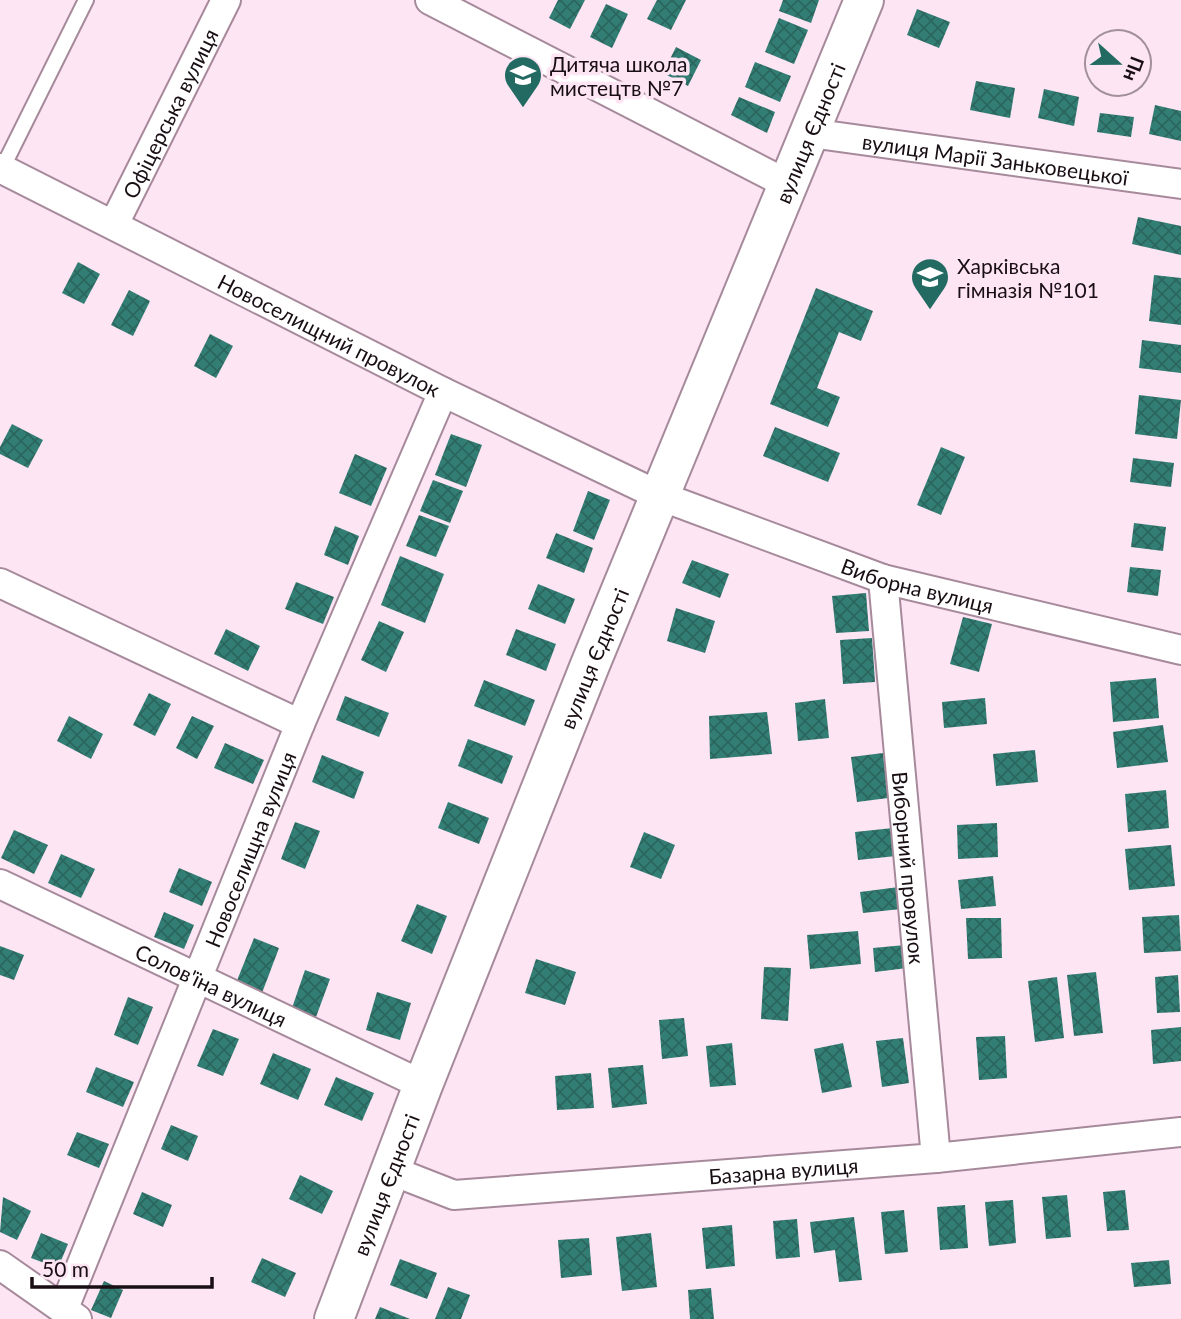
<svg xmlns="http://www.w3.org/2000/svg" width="1181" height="1319" viewBox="0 0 1181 1319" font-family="Lato,sans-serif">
  <defs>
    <pattern id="building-cross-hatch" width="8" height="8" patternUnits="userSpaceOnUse" patternTransform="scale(1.75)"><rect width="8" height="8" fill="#337e74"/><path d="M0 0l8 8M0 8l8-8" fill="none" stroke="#2a665e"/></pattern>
  </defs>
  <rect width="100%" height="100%" fill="#fde5f4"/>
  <g fill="url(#building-cross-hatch)">
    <path d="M558 0H585L570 29 549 18Z"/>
    <path d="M657 0H686L671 30 647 19Z"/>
    <path d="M783 0H819L811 23 779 11Z"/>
    <path d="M606 4 628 14 612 48 590 37Z"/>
    <path d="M917 9 950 22 939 48 907 35Z"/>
    <path d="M779 18 808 30 794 64 765 52Z"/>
    <path d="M676 47 701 60 688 86 663 73Z"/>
    <path d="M755 62 791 76 780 102 745 87Z"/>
    <path d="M976 81 1015 88 1010 118 970 110Z"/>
    <path d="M1044 89 1079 97 1074 126 1038 118Z"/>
    <path d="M739 97 775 112 767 133 731 115Z"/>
    <path d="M1155 105 1181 111V141L1149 134Z"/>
    <path d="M1100 113 1134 117 1131 137 1097 132Z"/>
    <path d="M1138 217 1181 226V255L1132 244Z"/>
    <path d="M78 262 100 274 84 304 62 293Z"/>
    <path d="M1154 275 1181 278V325L1149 321Z"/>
    <path d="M816 288 873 311 861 341 839 332 817 388 840 397 828 427 770 404Z"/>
    <path d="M129 290 150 301 133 336 111 325Z"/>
    <path d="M210 334 233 346 216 378 194 366Z"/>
    <path d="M1142 340 1181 345V373L1139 368Z"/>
    <path d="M1139 395 1181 400 1177 439 1135 434Z"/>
    <path d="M12 424 43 440 28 468 0 454V447Z"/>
    <path d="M775 427 840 453 828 482 763 456Z"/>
    <path d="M451 434 482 445 466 487 435 475Z"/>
    <path d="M941 447 965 457 941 515 917 505Z"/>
    <path d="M355 454 387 468 371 506 339 493Z"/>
    <path d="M1133 458 1174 463 1171 487 1130 482Z"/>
    <path d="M433 480 463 491 450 523 420 511Z"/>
    <path d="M588 491 610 500 594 540 573 531Z"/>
    <path d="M419 515 449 526 436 557 406 546Z"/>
    <path d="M1134 523 1166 527 1163 551 1131 547Z"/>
    <path d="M335 526 359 536 348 565 324 555Z"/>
    <path d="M556 533 593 548 584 573 546 558Z"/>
    <path d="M400 556 444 574 425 623 381 605Z"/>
    <path d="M692 560 729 574 720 598 682 583Z"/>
    <path d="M1130 567 1161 570 1158 596 1127 592Z"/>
    <path d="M296 582 334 597 323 624 285 609Z"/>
    <path d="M538 584 575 599 565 624 528 609Z"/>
    <path d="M866 593 869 631 836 633 832 596Z"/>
    <path d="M676 608 715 621 705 653 667 641Z"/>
    <path d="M963 617 992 624 979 672 950 664Z"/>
    <path d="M379 621 404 632 386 672 361 660Z"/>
    <path d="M226 629 260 646 248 671 214 654Z"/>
    <path d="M516 629 556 644 546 671 506 655Z"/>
    <path d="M872 638 875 682 843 684 840 640Z"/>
    <path d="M1156 678 1159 718 1113 722 1110 682Z"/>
    <path d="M484 680 535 700 525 726 474 706Z"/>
    <path d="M149 693 171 704 155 736 133 725Z"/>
    <path d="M345 696 389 713 379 737 336 720Z"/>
    <path d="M985 698 987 724 944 728 942 702Z"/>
    <path d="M825 699 829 738 798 741 795 703Z"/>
    <path d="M767 712 772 754 710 759 709 716Z"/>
    <path d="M69 716 103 734 91 759 57 741Z"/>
    <path d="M192 716 214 726 197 759 176 748Z"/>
    <path d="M1163 725 1168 762 1117 768 1113 732Z"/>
    <path d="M468 739 513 756 502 784 458 766Z"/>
    <path d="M225 743 264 760 253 784 214 768Z"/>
    <path d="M1035 750 1038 782 996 786 993 754Z"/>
    <path d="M883 753 888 798 857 802 851 757Z"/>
    <path d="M322 755 364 772 354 799 312 782Z"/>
    <path d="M1166 790 1169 828 1128 832 1125 794Z"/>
    <path d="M448 802 489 818 479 844 438 828Z"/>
    <path d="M295 822 320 831 305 869 281 859Z"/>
    <path d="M997 823 998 857 958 859 957 825Z"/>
    <path d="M893 828 896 856 858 860 855 832Z"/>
    <path d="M14 830 48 845 34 874 1 858Z"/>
    <path d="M644 832 675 845 661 879 630 867Z"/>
    <path d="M1171 845 1175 886 1129 890 1125 849Z"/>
    <path d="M61 854 95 869 81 898 48 883Z"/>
    <path d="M179 868 212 882 202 906 169 892Z"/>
    <path d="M993 876 996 906 961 909 958 880Z"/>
    <path d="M899 887 901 909 863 913 860 892Z"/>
    <path d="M417 904 447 916 432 954 401 941Z"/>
    <path d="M164 912 194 925 184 949 154 937Z"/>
    <path d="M1179 915 1181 951 1144 953 1142 917Z"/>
    <path d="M966 918H1001L1002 958 968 959Z"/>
    <path d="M858 931 861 964 810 969 807 935Z"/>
    <path d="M254 938 279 948 262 993 236 983Z"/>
    <path d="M905 945 907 968 875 972 873 948Z"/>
    <path d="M0 946 24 955 14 980 0 975Z"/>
    <path d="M536 959 576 972 565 1005 525 993Z"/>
    <path d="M764 967 791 968 788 1021 761 1019Z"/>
    <path d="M305 970 330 979 316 1017 292 1008Z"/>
    <path d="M1096 972 1103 1033 1074 1036 1067 975Z"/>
    <path d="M1178 975 1180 1012 1157 1013 1155 977Z"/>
    <path d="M1057 977 1064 1038 1035 1042 1028 981Z"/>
    <path d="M377 992 411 1003 400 1040 366 1030Z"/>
    <path d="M128 997 153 1007 138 1045 114 1035Z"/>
    <path d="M684 1018 688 1056 662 1059 659 1020Z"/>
    <path d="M1181 1027V1061L1153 1064 1151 1030Z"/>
    <path d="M213 1029 239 1039 223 1076 197 1066Z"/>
    <path d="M1005 1036 1007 1078 979 1080 976 1037Z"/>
    <path d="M903 1038 909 1083 882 1087 876 1041Z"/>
    <path d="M732 1043 736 1085 710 1087 706 1046Z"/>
    <path d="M843 1043 852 1087 822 1093 814 1049Z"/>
    <path d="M273 1053 311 1069 298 1100 260 1084Z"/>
    <path d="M643 1065 647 1104 612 1108 608 1068Z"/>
    <path d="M96 1067 134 1082 123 1107 86 1092Z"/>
    <path d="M591 1073 594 1108 557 1110 555 1076Z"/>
    <path d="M336 1077 374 1093 362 1121 324 1105Z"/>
    <path d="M171 1125 198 1136 188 1161 161 1149Z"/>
    <path d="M77 1132 109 1144 99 1168 67 1155Z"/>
    <path d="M300 1175 333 1191 322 1214 289 1199Z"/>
    <path d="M1125 1190 1129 1230 1107 1231 1103 1192Z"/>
    <path d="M142 1192 172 1205 163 1227 133 1214Z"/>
    <path d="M1067 1195 1071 1237 1046 1239 1042 1197Z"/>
    <path d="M3 1197 31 1211 17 1240 0 1232Z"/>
    <path d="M1013 1200 1016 1243 989 1246 985 1202Z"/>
    <path d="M965 1205 968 1248 940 1250 937 1207Z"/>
    <path d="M904 1210 908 1252 885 1254 881 1212Z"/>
    <path d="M854 1217 862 1280 839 1282 835 1250 814 1253 810 1222Z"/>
    <path d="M797 1219 800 1257 776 1259 773 1221Z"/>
    <path d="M732 1225 735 1266 706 1269 702 1228Z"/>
    <path d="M41 1233 68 1244 58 1268 31 1258Z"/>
    <path d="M651 1233 657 1287 622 1291 616 1237Z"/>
    <path d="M589 1238 592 1275 561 1278 558 1240Z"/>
    <path d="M262 1258 296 1273 285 1297 251 1282Z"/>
    <path d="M400 1259 437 1273 427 1299 390 1285Z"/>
    <path d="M1169 1260 1171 1284 1134 1287 1131 1263Z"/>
    <path d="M104 1281 123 1290 111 1318 91 1310Z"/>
    <path d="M448 1287 470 1295 461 1319H435Z"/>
    <path d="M711 1288 714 1319H690L688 1290Z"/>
    <path d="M380 1307 410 1319H375Z"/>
  </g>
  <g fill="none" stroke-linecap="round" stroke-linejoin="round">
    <defs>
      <path id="lane" d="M2 169 86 0"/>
      <g id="street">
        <path d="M430 0 789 185"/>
        <path id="s1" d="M810 133 1181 184"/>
        <path id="s2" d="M0 168 443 392 660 496 883 579 1181 650"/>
        <path id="s3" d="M114 224 226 0"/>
        <path id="s4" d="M883 579 936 1158"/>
        <path d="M0 583 300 724"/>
        <path id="s5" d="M0 884 423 1085"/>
        <path id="s6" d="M390 1170 454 1195 936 1158 1181 1132"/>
        <path d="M0 1265 77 1319"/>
        <path id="s7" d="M64 1308 300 724 443 392"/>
      </g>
      <g id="secondary">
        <path id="s8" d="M334 1319 423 1085 590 665 864 0"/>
      </g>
    </defs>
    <use href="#lane" stroke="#a68a9b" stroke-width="18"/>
    <use href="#street" stroke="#a68a9b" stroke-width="32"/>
    <use href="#secondary" stroke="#a68a9b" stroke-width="42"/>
    <use href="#lane" stroke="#fff" stroke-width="14"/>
    <use href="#street" stroke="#fff" stroke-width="28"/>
    <use href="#secondary" stroke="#fff" stroke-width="38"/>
  </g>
  <defs>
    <symbol id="school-pin" viewBox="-11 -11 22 30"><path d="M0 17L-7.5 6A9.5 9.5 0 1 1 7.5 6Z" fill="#236b62" stroke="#fde5f4"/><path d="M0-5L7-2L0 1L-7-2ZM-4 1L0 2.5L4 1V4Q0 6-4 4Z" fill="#fff"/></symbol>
  </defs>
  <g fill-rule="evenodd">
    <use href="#school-pin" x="501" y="53" width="44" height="60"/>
    <use href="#school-pin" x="908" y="255" width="44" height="60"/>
  </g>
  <g text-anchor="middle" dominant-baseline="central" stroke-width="7" stroke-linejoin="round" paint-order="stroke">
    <g font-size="21" fill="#180e14" stroke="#fde5f4" text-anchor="start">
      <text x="550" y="63">Дитяча школа<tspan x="550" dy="24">мистецтв №7</tspan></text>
      <text x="957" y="265">Харківська<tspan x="957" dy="24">гімназія №101</tspan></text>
    </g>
    <g font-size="21" fill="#180e14" stroke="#fde5f4">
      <text stroke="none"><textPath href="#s3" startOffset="124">Офіцерська вулиця</textPath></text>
      <text stroke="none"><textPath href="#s8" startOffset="1278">вулиця Єдності</textPath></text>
      <text stroke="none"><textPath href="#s1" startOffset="187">вулиця Марії Заньковецької</textPath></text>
      <text stroke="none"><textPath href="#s2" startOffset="369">Новоселищний провулок</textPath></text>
      <text stroke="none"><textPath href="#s2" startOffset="1010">Виборна вулиця</textPath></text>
      <text stroke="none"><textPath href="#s8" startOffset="710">вулиця Єдності</textPath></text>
      <text stroke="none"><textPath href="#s7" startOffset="495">Новоселищна вулиця</textPath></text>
      <text stroke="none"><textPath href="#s4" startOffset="290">Виборний провулок</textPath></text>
      <text stroke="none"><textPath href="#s5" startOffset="234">Солов'їна вулиця</textPath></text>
      <text stroke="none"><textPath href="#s6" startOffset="399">Базарна вулиця</textPath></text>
      <text stroke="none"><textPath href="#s8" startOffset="144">вулиця Єдності</textPath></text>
    </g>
  </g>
  <g transform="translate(1118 63) rotate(111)"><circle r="33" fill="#fde5f4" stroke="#a18f9a" stroke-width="2"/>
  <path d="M0-5L12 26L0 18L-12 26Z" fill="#236b62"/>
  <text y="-10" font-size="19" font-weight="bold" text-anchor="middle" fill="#180e14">Пн</text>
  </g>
  <path d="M32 1277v10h180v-10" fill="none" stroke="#180e14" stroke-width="3.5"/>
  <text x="42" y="1277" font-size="21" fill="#180e14" stroke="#fde5f4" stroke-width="5" paint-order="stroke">50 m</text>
</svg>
